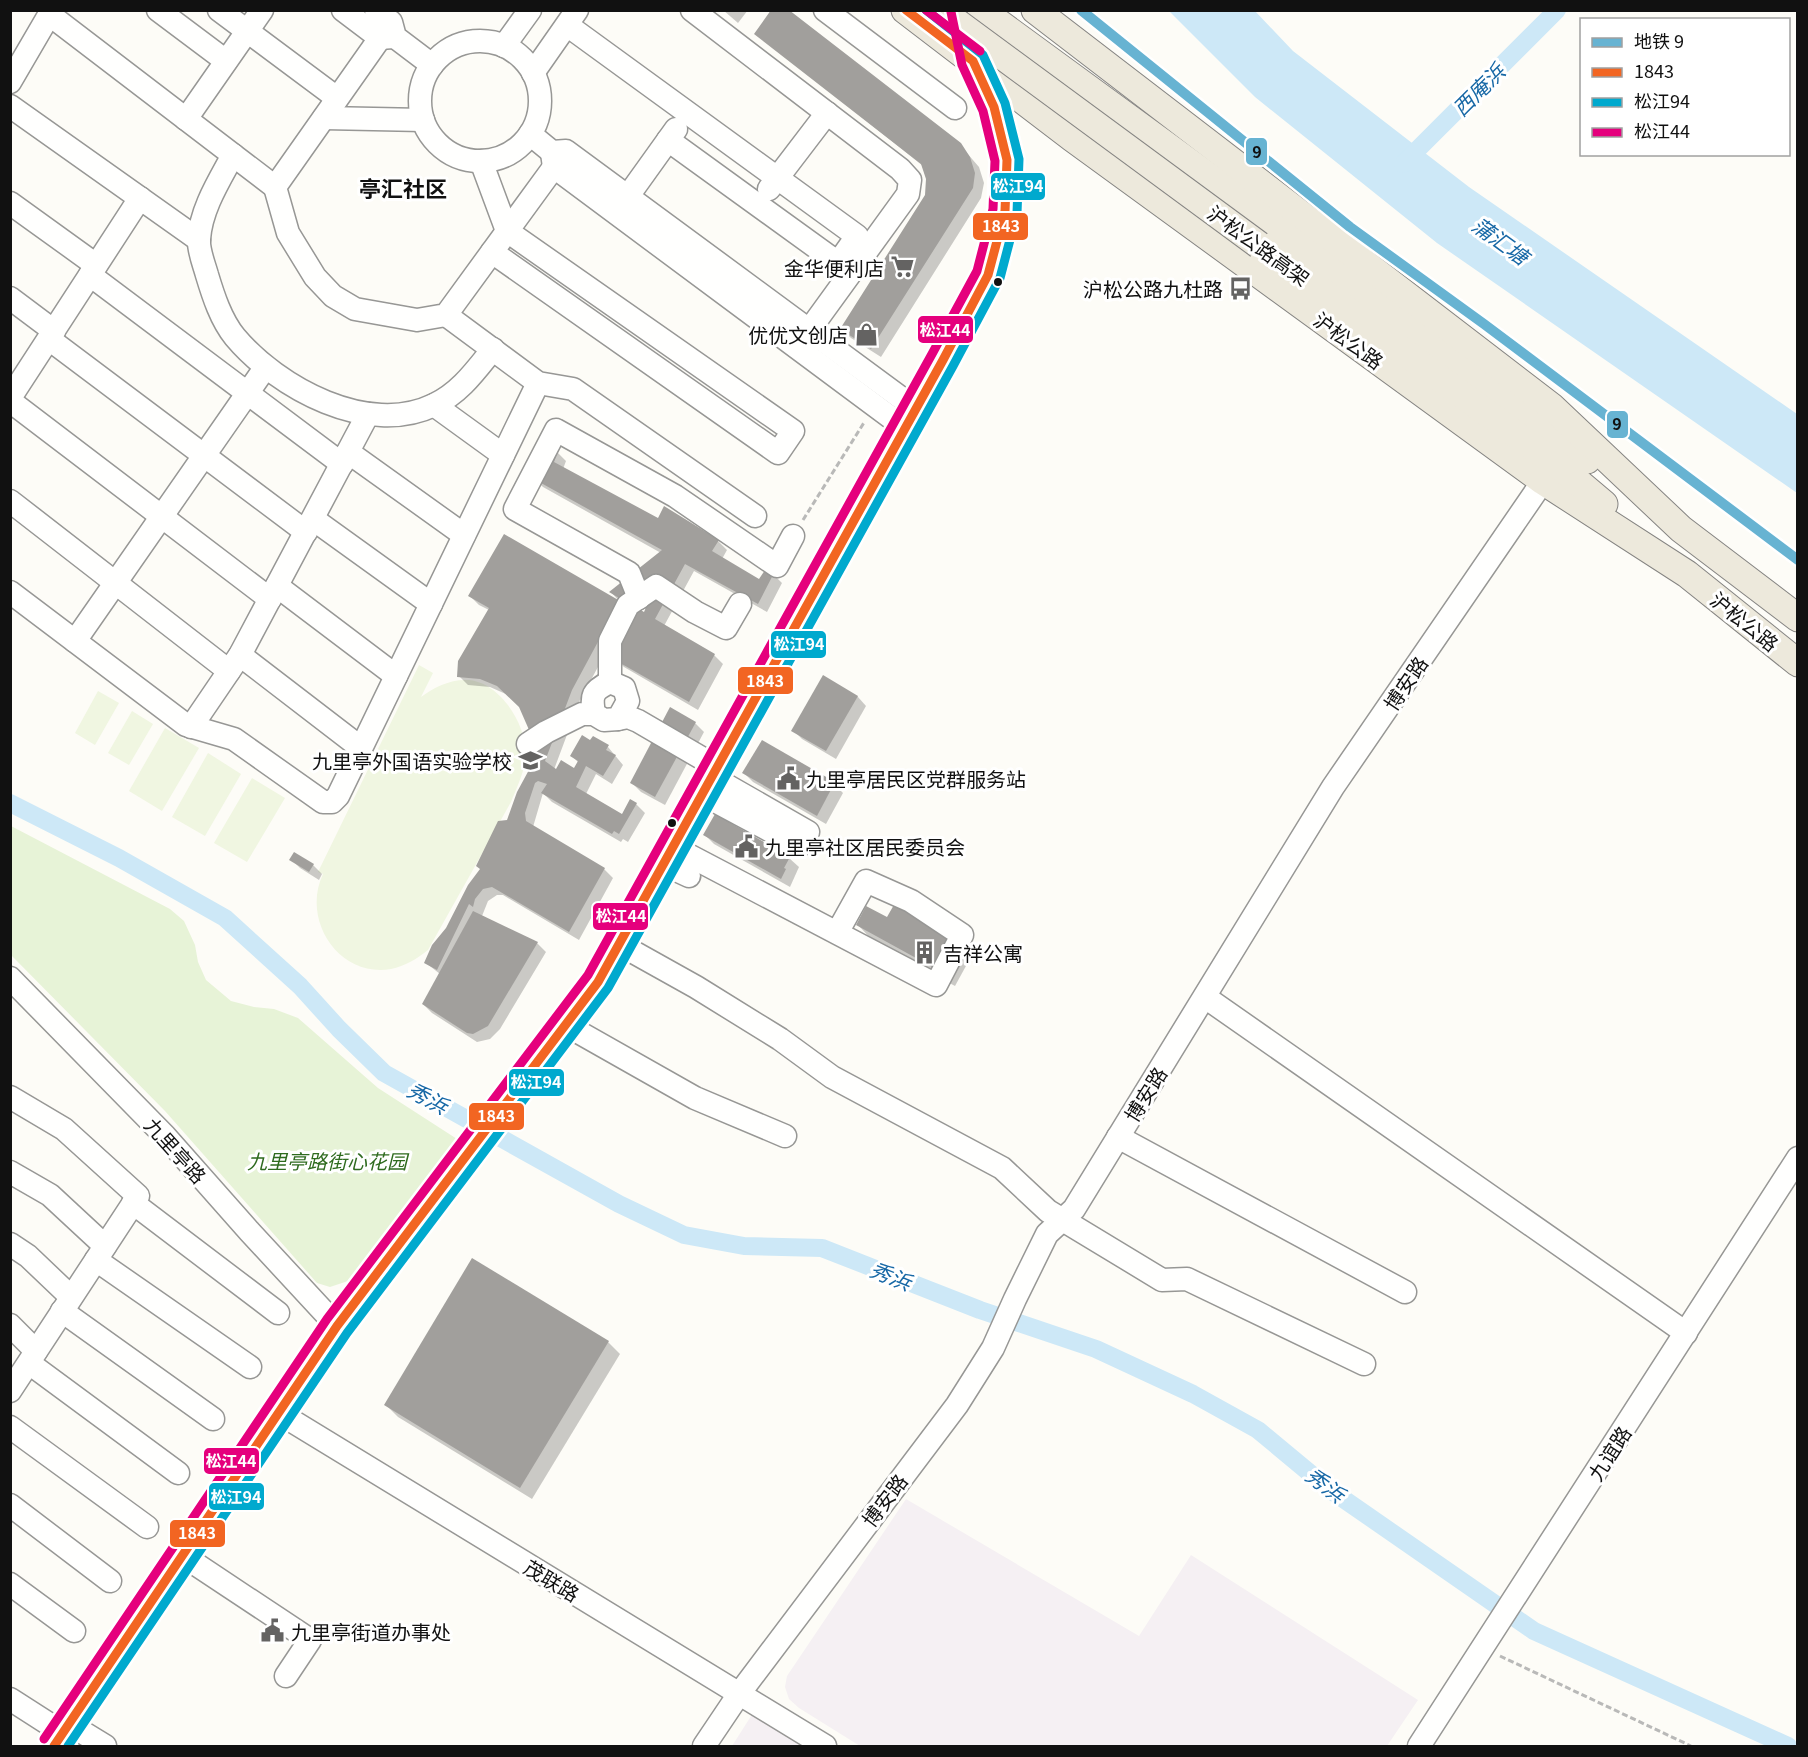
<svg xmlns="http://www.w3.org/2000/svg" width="1808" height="1757" viewBox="0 0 1808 1757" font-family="Georgia,'Noto Sans SC',serif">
  <rect width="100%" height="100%" fill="#fdfcf7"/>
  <g fill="#f5f0f3">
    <path d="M906 1499 1139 1636 1191 1555 1418 1700 1387 1746H860L799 1708 789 1699 785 1687 787 1676Z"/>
    <path d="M753 1713 807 1746H732Z"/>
  </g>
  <path fill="#e7f3d7" d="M11 826 170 909 184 921 195 945 198 962 206 980 231 1001 254 1007 274 1009 298 1018 378 1088 457 1139 348 1281 330 1287 317 1283 165 1111 11 955Z"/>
  <g fill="#f0f6e1">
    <path d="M419 665 433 673 421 697C434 687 451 679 468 680 500 682 526 724 526 754 525 771 517 787 511 802L428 950C417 959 405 966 391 969 339 978 301 920 323 874L318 872Z"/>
    <path d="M98 691 119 703 95 745 75 733Z"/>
    <path d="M132 711 153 724 129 765 108 753Z"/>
    <path d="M165 728 199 748 162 811 129 791Z"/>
    <path d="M208 753 241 774 205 836 172 817Z"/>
    <path d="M252 778 285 798 247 862 214 843Z"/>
  </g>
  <path fill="#cde8f7" d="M1169 11H1255L1293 51 1469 187 1797 414V493L1437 243 1255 97Z"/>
  <g fill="#0003">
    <path d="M723 10H748L738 23Z"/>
    <path d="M756 33 960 145 979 167 984 183 981 198 881 357 851 338 842 329 927 195 928 179 923 166Z"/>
    <path d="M555 450 566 461 563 469 658 521 718 541 727 550 722 559 760 581 773 574 782 583 767 612 694 571 664 626 714 655 723 664 698 710 624 667 615 658 644 614 655 592 619 601 611 592 661 553 543 487 534 478Z"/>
    <path d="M470 596 628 612 580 700 552 775 575 770 579 763 572 756 608 747 623 765 612 784 596 774 586 794 623 816 636 804 645 813 628 842 623 839 621 842 552 802 543 793 533 827 604 869 613 878 579 940 503 895H497L488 901 482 916 537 943 546 952 500 1029 490 1039 477 1042 432 1013 423 1004 440 974 426 963 447 929 508 822 536 756 535 738 521 707 508 695 490 687 468 685 459 676 489 610 479 605Z"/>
    <path d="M824 677 858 697 866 706 836 759 802 739 793 730Z"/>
    <path d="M671 709 695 723 704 732 665 805 641 792 632 783Z"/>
    <path d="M744 773 834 784 843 793 826 824 753 782Z"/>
    <path d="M716 816 789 858 799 867 790 887 714 844 705 835Z"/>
    <path d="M291 859 313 865 322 874 319 880 300 868Z"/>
    <path d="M887 919 953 936 972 955 955 986 876 944 858 925Z"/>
    <path d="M608 1342 620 1354 532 1499 398 1417 386 1405Z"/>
  </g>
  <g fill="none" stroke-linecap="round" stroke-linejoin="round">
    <g stroke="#cde8f7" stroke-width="18">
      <path d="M1403 164 1557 10"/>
      <path d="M10 803 119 858 225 918 300 986 339 1029 384 1073 619 1204 684 1235 744 1246 822 1248 980 1310 1096 1349 1193 1394 1258 1430 1329 1489 1534 1631 1788 1746"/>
    </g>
  </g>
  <g fill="#a19f9c">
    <path d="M771 10H789L961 143 970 157 975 173 973 188 871 349 840 329 925 195 926 179 921 164 754 34Z"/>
    <path d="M558 451 554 462 658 518 664 506 719 540 712 551 759 579 765 570 774 573 758 604 685 564 655 619 715 654 689 702 613 659 639 609 644 612 656 584 624 601 609 592 662 550 532 478Z"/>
    <path d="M504 534 620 601 572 690 545 761 556 769 561 760 574 768 578 761 570 756 582 735 590 740 593 736 609 745 606 750 616 755 603 776 586 766 576 787 622 814 630 799 637 803 619 834 614 831 612 834 541 793 547 784 538 781 535 783 525 813 526 821 605 868 569 932 492 887 483 889 475 899 473 907 469 904 437 970 424 963 432 945 446 928 468 885 480 869 476 866 498 821 507 820 517 792 530 768 534 756 533 739 519 707 497 686 480 679 457 677 458 661 489 608 468 596Z"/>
    <path d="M823 675 858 696 826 751 791 731Z"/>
    <path d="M670 707 696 722 655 797 630 783Z"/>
    <path d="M762 740 835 782 817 816 742 773Z"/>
    <path d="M715 814 790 857 784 868 786 869 781 879 703 835Z"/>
    <path d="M294 852 314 864 309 872 289 860Z"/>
    <path d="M895 903 954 935 936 969 856 925 866 906 887 917Z"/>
    <path d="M473 911 538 942 488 1026 473 1034 467 1033 422 1004Z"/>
    <path d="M472 1258 609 1341 520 1488 384 1405Z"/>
  </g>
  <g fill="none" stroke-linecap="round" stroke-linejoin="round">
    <defs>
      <g id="minor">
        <path d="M158 10 226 61"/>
        <path d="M219 10 337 98"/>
        <path d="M343 10 380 38 393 37"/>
        <path d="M376 10 391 22 395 37 432 65"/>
        <path d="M692 10 900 169 910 180 908 194 797 347"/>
        <path d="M825 10 955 108"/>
        <path d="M50 15 275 187"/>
        <path d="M567 25 857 236 838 263 668 140"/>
        <path d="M380 38 275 187 288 233 315 277 333 296 355 309 417 320 446 315 554 167"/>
        <circle cx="480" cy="101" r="60"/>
        <path d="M504 46 530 10"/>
        <path d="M533 73 577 10"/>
        <path d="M10 82 52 10"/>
        <path d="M10 106 199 240"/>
        <path d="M324 118 423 120"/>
        <path d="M186 119 262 10"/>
        <path d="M530 134 552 152 566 151 916 409"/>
        <path d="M552 153 554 167 905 428"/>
        <path d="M233 155C219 181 201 209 199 239 198 250 204 264 207 275 213 295 221 320 235 337 278 388 368 437 434 405 460 393 476 370 493 349"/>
        <path d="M481 161 507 231 793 431 778 453 492 252"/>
        <path d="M769 189 827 113"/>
        <path d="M628 196 676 129"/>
        <path d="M10 203 96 265"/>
        <path d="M90 275 342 464"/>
        <path d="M10 298 54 331"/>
        <path d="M446 315 538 383 573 389 755 516"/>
        <path d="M49 339 306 532"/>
        <path d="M10 398 140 198"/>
        <path d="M10 401 270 599"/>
        <path d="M434 405 503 455"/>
        <path d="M348 452 464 535"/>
        <path d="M10 501 229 671"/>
        <path d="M313 519 431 604"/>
        <path d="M277 586 396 676"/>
        <path d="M10 592 186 725 234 739 323 802H332L338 796 538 383"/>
        <path d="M639 598 629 573 515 509 556 430 675 496 777 566 793 536"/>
        <path d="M75 641 265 368"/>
        <path d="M240 655 361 748"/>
        <path d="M610 682V641L628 605 656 586 695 612 726 628 740 604"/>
        <path d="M618 719 628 717 638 721 717 767"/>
        <path d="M191 727 240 655 368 414"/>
        <path d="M528 744 546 732 582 714H594L604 720 618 719 628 701 624 688 610 682C592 691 591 695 594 714"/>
        <path d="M712 777 808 832"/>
        <path d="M702 794 799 846"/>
        <path d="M673 847 936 985 962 935 911 901 866 881 837 933"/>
        <path d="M663 864 689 876"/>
        <path d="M619 944 696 987 780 1039 832 1077 1002 1168 1048 1211 1162 1280 1187 1279 1364 1364"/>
        <path d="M10 978 165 1136 249 1231 337 1326"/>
        <path d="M1205 997 1686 1333"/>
        <path d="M566 1025 695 1098 785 1136"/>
        <path d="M10 1097 64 1129 138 1196 10 1391"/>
        <path d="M1118 1137 1405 1292"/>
        <path d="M10 1172 50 1195 105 1246"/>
        <path d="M133 1203 278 1313"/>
        <path d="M10 1244 28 1256 71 1297"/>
        <path d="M96 1260 250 1367"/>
        <path d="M62 1311 213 1419"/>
        <path d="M10 1325 36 1351"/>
        <path d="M29 1363 178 1473"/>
        <path d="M279 1413 825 1746"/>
        <path d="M10 1427 147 1527"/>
        <path d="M10 1505 110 1581"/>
        <path d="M182 1555 310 1640 286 1676"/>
        <path d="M10 1584 74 1631"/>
        <path d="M10 1699 63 1733"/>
        <path d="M69 1724 105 1746"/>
        <path d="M54 1746 337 1326 598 982 943 360 988 275 1005 211 1007 160 994 107 973 62"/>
        <path d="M704 1746 739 1694 957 1405 993 1348 1015 1299 1047 1234 1074 1209 1333 787 1552 468"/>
        <path d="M1419 1746 1798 1158"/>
      </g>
      <g id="major">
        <path d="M905 10 1071 137 1543 481 1687 574 1798 663"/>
        <path d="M981 10 1275 225 1463 370 1587 460"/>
        <path d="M1035 10 1552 407 1681 529 1798 618"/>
        <path d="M1259 245 1559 466 1604 504"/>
      </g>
    </defs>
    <use href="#minor" stroke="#979795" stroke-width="25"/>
    <use href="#major" stroke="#858482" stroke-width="29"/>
    <g stroke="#b9b9b8" stroke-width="3" stroke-dasharray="6 3" stroke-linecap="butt">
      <path d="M803 520 865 421"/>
      <path d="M1500 1656 1691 1746"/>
    </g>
    <use href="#minor" stroke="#fffffe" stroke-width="22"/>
    <use href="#major" stroke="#ede9dc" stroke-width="27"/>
    <defs>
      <path id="major-bridge" d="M940 10 1259 245"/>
    </defs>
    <use href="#major-bridge" stroke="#858482" stroke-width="29" stroke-linecap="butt"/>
    <use href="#major-bridge" stroke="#ede9dc" stroke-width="27"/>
    <defs>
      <path id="bus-1" d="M54 1746 337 1326 598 982 943 360 988 275 1005 211 1007 160 994 107 973 61 906 10"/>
      <path id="bus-2" d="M68 1746 347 1333 608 988 953 366 1000 278 1017 213 1019 159 1005 103 983 55 926 10"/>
      <g id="bus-3">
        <path d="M926 10 980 51"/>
        <path d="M44 1739 327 1319 588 975 932 354 977 271 993 209 995 161 983 111 962 65 951 12"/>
      </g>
    </defs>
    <use href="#bus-1" stroke="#fff" stroke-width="14"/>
    <use href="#bus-2" stroke="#fff" stroke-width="14"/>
    <use href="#bus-3" stroke="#fff" stroke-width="14"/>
    <use href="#bus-1" stroke="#f26522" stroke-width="9"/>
    <use href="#bus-2" stroke="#00a9ce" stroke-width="9"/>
    <use href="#bus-3" stroke="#e5007d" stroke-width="9"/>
    <defs>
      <path id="metro-1" d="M1081 10 1350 227 1484 324 1798 560"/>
    </defs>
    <use href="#metro-1" stroke="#fff" stroke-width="15"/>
    <use href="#metro-1" stroke="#67b3d2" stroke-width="10"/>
  </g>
  <defs>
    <symbol id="supermarket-bare" viewBox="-9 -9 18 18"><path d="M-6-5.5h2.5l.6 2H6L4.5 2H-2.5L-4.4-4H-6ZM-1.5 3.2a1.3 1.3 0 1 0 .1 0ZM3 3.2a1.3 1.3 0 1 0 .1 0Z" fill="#646362" stroke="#fff" stroke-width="2.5" paint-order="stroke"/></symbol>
    <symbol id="bus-bare" viewBox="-9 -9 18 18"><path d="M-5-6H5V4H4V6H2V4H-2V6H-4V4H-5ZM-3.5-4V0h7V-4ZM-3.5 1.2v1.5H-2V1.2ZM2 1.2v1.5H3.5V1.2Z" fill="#646362" stroke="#fff" stroke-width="2.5" paint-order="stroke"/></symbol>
    <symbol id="shop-bare" viewBox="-9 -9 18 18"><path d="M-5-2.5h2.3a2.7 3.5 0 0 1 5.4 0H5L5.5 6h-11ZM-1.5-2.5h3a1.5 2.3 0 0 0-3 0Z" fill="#646362" stroke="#fff" stroke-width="2.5" paint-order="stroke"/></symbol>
    <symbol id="school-bare" viewBox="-9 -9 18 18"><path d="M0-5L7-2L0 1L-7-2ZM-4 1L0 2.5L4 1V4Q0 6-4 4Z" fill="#646362" stroke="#fff" stroke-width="2.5" paint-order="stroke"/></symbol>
    <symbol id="civic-bare" viewBox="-9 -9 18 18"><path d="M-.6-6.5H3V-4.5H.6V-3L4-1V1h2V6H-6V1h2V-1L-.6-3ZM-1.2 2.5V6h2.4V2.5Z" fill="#646362" stroke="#fff" stroke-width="2.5" paint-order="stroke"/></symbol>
    <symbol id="building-bare" viewBox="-9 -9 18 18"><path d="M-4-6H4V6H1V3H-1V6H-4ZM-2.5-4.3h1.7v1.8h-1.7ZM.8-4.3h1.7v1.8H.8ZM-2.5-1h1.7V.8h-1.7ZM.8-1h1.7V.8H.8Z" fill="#646362" stroke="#fff" stroke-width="2.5" paint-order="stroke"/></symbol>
  </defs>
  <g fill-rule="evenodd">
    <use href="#supermarket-bare" x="886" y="250" width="33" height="33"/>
    <use href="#bus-bare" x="1224" y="272" width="33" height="33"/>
    <use href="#shop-bare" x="850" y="318" width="33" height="33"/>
    <use href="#school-bare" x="514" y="744" width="33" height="33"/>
    <use href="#civic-bare" x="772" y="762" width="33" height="33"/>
    <use href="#civic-bare" x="730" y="830" width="33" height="33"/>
    <use href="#building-bare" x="908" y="936" width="33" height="33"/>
    <use href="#civic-bare" x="256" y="1614" width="33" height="33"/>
  </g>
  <g fill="#111" stroke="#fff" stroke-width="2">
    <circle cx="998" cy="282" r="5"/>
    <circle cx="672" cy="823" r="5"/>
  </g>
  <g text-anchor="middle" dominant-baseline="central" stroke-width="6" stroke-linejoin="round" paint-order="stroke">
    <g font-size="20" fill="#111" stroke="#fff">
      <text transform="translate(1259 245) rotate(36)">沪松公路高架</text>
      <text transform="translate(1349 340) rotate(36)">沪松公路</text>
      <text transform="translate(1745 621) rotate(39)">沪松公路</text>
      <text transform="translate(1405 683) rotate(-56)">博安路</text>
      <text transform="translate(1145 1094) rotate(-58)">博安路</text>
      <text transform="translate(176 1150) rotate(48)">九里亭路</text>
      <text transform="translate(1609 1453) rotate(-57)">九谊路</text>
      <text transform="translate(884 1500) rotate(-53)">博安路</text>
      <text transform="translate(552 1580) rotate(31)">茂联路</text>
    </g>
    <g font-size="20" fill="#111" stroke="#fff" text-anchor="end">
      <text x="884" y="267">金华便利店</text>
      <text x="1223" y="288">沪松公路九杜路</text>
      <text x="848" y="334">优优文创店</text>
      <text x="512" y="760">九里亭外国语实验学校</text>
      <text x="806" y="778" text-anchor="start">九里亭居民区党群服务站</text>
      <text x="765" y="846" text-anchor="start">九里亭社区居民委员会</text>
      <text x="943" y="952" text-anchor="start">吉祥公寓</text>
      <text x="291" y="1631" text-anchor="start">九里亭街道办事处</text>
    </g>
    <g font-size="20" font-style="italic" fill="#2f6b1f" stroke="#fff">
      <text x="327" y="1160">九里亭路街心花园</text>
    </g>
    <g font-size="21" font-style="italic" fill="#1768a6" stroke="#fff">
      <text transform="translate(1478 89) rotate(-45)">西庵浜</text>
      <text transform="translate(1501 240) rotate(36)">蒲汇塘</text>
      <text transform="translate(428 1097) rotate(29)">秀浜</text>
      <text transform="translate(891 1275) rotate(22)">秀浜</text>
      <text transform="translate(1326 1484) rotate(37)">秀浜</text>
    </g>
    <g font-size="22" font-weight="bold" fill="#111" stroke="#fff">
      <text x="403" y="187">亭汇社区</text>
    </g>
  </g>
  <g stroke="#fff" stroke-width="2">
    <rect x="1245" y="137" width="23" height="29" rx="6" fill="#67b3d2"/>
    <rect x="990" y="172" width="56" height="29" rx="6" fill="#00a9ce"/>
    <rect x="972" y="212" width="57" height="29" rx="6" fill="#f26522"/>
    <rect x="917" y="315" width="57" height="29" rx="6" fill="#e5007d"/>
    <rect x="1606" y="410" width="23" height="29" rx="6" fill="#67b3d2"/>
    <rect x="770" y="630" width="57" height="29" rx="6" fill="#00a9ce"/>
    <rect x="737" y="666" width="57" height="29" rx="6" fill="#f26522"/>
    <rect x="592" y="902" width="57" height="29" rx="6" fill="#e5007d"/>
    <rect x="508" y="1068" width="57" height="29" rx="6" fill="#00a9ce"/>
    <rect x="468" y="1102" width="57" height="29" rx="6" fill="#f26522"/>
    <rect x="203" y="1447" width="57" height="28" rx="6" fill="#e5007d"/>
    <rect x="208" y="1482" width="57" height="29" rx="6" fill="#00a9ce"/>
    <rect x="169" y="1519" width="57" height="29" rx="6" fill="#f26522"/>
  </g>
  <g font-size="16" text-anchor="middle" font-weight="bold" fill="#fff">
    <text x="1018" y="192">松江94</text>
    <text x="1001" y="232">1843</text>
    <text x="945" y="336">松江44</text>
    <text x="799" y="650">松江94</text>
    <text x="765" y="687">1843</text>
    <text x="621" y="922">松江44</text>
    <text x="536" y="1088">松江94</text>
    <text x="496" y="1122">1843</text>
    <text x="231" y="1467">松江44</text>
    <text x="236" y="1503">松江94</text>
    <text x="197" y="1539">1843</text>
  </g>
  <g font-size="16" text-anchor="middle" font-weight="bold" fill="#111">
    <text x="1257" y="158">9</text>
    <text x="1617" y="430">9</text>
  </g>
  <rect width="1808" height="1757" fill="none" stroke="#111111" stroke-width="24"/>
  <rect x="1580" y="18" width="210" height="138" fill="#ffffff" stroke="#a0a0a0" stroke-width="1.5"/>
  <rect x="1592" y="38" width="30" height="9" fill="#67b3d2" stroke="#a0a0a0" stroke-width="1.5"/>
  <text x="1634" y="48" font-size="18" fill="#111111">地铁 9</text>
  <rect x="1592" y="68" width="30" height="9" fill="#f26522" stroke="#a0a0a0" stroke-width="1.5"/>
  <text x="1634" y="78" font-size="18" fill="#111111">1843</text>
  <rect x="1592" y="98" width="30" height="9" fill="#00a9ce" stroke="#a0a0a0" stroke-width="1.5"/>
  <text x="1634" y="108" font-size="18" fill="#111111">松江94</text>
  <rect x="1592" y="128" width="30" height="9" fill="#e5007d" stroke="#a0a0a0" stroke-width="1.5"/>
  <text x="1634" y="138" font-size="18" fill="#111111">松江44</text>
</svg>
